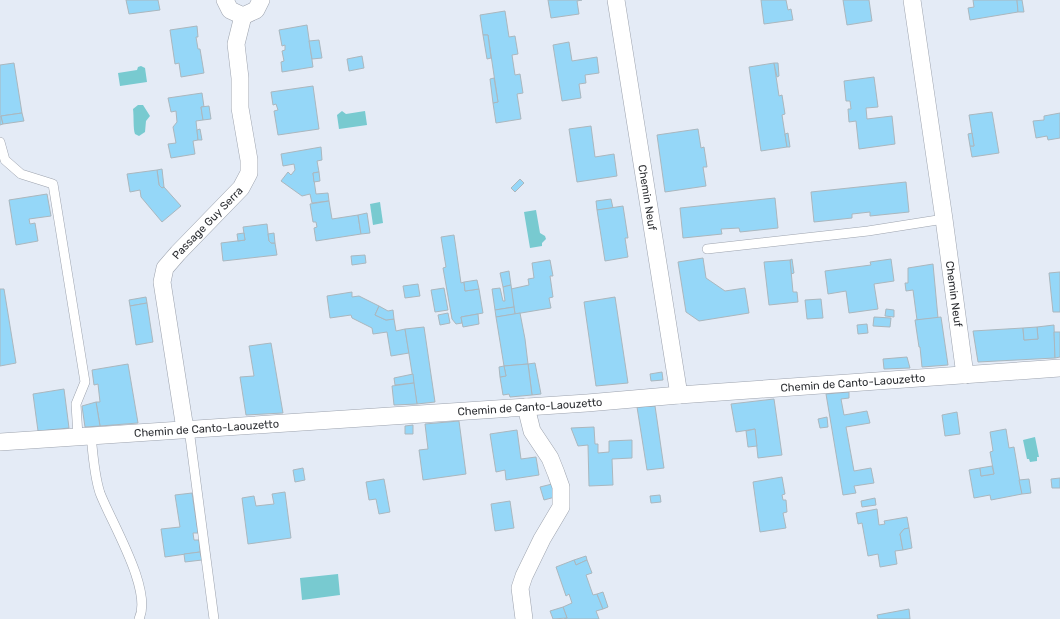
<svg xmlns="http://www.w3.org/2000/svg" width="1060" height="619" viewBox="0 0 1060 619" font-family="Rubik,sans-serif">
  <rect width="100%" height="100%" fill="#e4ebf6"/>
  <g fill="#78cad0">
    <path d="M141 66 145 68 147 82 120 86 118 73 137 70 138 67Z"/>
    <path d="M138 105H143L150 116 146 121 145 132 139 136 135 134C133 129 134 116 133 109Z"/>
    <path d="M342 111 346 114 365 111 367 125 339 129 337 115Z"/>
    <path d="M380 202 383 223 373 225 370 204Z"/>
    <path d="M536 210 540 233 545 236 546 239 542 243V246L530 248 524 212Z"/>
    <path d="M1035 437 1039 457H1037V461L1030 462 1029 459H1027L1023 440Z"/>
    <path d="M338 574 340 595 302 600 300 578Z"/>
  </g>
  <g fill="#95d7f8" stroke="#abb7be">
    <path d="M126 0H158L160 10 129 14Z"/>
    <path d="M548 0H582L577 1 579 14 551 18Z"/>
    <path d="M761 0H786L788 10 791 9 793 20 764 24Z"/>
    <path d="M843 0H869L872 21 847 25Z"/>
    <path d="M973 0H1017L1018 12 970 20 968 8 974 7Z"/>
    <path d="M1017 0H1022L1024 12H1018Z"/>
    <path d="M505 11 509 37 515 36 518 54 512 55 515 75 520 74 523 93 517 94 521 119 496 123 493 103 498 102 488 35H483L480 15Z"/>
    <path d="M307 25 313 67 282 72 281 62 284 61 282 51 285 50V45L282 46 279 30Z"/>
    <path d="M197 26 198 37H196L198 49H200L204 73 181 77 179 63 175 64 170 30Z"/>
    <path d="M483 35H488L491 58 487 59Z"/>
    <path d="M319 40 322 58 312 59 309 41Z"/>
    <path d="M569 42 572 61 597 57 599 73 585 75 586 83 579 84 581 98 562 101 553 45Z"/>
    <path d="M362 56 364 68 349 71 347 59Z"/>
    <path d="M14 63 22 113 1 116 3 124 0 125V65Z"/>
    <path d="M774 63 779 96 782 95 785 114 782 115 787 147 761 151 749 67Z"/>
    <path d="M774 63H778L779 76 777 77Z"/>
    <path d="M874 77 878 107 866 108 867 119 892 116 895 144 859 149 856 121 849 122 848 109H851L850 101H846L844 81Z"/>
    <path d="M494 78 498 102 493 103 490 79Z"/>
    <path d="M313 86 319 129 278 135 274 111 278 110 276 104 273 105 271 92Z"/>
    <path d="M202 93 204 107H201L203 120 196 121 198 140 193 141 195 154 171 158 168 144 176 143 173 127 177 122 176 111 171 112 168 98Z"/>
    <path d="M209 106 211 119 203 120 201 107Z"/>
    <path d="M992 112 999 153 972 157 970 146H974L969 115Z"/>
    <path d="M22 113 24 121 3 124 1 116Z"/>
    <path d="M1060 113V138L1048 140 1047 136 1036 138 1033 121 1044 120V116Z"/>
    <path d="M591 126 595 157 614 154 617 176 577 182 569 129Z"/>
    <path d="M200 129 202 140H198L197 130Z"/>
    <path d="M698 129 701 148 704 147 707 167H703L706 186 665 192 657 135Z"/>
    <path d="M788 133 790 147H787L785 134Z"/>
    <path d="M972 133 974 146H970L968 134Z"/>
    <path d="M321 147 322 160 317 161 319 172 313 173 316 194 328 193 329 201 312 203 310 194 302 196 281 181 288 172 291 175 295 170 294 164 283 166 281 154Z"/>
    <path d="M162 169 164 187 162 188 159 185 157 170Z"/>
    <path d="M157 170 159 185 162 188 164 187 181 206 162 222 141 197 140 190 130 192 127 174Z"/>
    <path d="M319 172 320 181 314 182 313 173Z"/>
    <path d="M520 179 524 183 515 192 511 188Z"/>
    <path d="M906 182 909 212 870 216V212L852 214V218L814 222 811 192Z"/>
    <path d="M47 194 51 216 29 219 30 224 35 223 38 241 16 245 9 200Z"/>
    <path d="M775 198 778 228 740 232 739 228 721 229 722 234 683 238 680 208Z"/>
    <path d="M611 199 613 208 597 210 596 201Z"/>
    <path d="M329 201 332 219 358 215 361 234 316 241 314 228 317 227 316 222H313L310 204Z"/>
    <path d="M623 206 628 238H625L628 257 605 261 597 210Z"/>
    <path d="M367 213 370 233 361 234 358 215Z"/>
    <path d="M267 224 269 241 271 243H275L277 255 223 261 221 243 245 240 243 227Z"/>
    <path d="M244 233 245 240 238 241 237 234Z"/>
    <path d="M274 233 275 243H271L269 241 268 234Z"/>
    <path d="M454 235 461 283 464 282 465 291 479 289 483 313 461 317 462 323 456 324 452 319 443 268 446 267 441 237Z"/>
    <path d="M365 255 366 263 352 265 351 256Z"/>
    <path d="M703 258 706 278 725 291 745 288 749 313 699 321 686 312 678 262Z"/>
    <path d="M792 259 794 273 791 274 790 260Z"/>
    <path d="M891 259 894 281 874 284 878 309 849 313 846 291 828 294 825 271 871 265 870 262Z"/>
    <path d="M550 260 553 276H550L553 297 549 298 551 308 515 314 511 289 529 285 528 279 534 278 532 263Z"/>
    <path d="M790 260 793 292H797L798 302 769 305 764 262Z"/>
    <path d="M933 264 938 318 917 320 913 290 906 291 905 283H908V268Z"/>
    <path d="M509 271 511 285 503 287 500 273Z"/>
    <path d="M1060 272V312H1053L1049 273Z"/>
    <path d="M477 280 479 289 465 291 464 282Z"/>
    <path d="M418 284 420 296 405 298 403 286Z"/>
    <path d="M511 285 514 307 495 310 492 289 500 288 503 301H505L503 287Z"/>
    <path d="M444 288 448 310 435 312 431 290Z"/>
    <path d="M0 289H4L16 363 0 366Z"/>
    <path d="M352 292V297L359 296 379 306 375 315 386 320 394 319 396 331 405 329 409 353 391 356 387 332 373 334 372 328 352 318 351 315 330 318 327 296Z"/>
    <path d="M146 297 147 303 130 306 129 300Z"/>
    <path d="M615 297 628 383 596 386 584 302Z"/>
    <path d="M821 299 823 318 807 319 805 300Z"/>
    <path d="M147 303 153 342 136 345 130 306Z"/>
    <path d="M379 306 388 311 393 310 394 319 386 320 375 315Z"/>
    <path d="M514 307 515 314 496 317 495 310Z"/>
    <path d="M886 309 894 310V317L885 316Z"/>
    <path d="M448 313 450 323 440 325 438 315Z"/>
    <path d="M520 313 525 339 528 364 504 366 496 317Z"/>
    <path d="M478 314 479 324 463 327 461 317Z"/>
    <path d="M874 317 891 318 890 327 873 326Z"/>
    <path d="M941 317 948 365 922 367 920 347H919L915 320Z"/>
    <path d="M867 324 868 333 858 334 857 325Z"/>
    <path d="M1054 325 1055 358 978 362 973 331 1023 328 1024 340 1038 339 1037 327Z"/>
    <path d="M424 327 435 402 417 404 405 329Z"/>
    <path d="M1037 327 1038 339 1024 340 1023 328Z"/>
    <path d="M1054 332H1060V357L1055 358Z"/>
    <path d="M271 343 283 413 246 415 240 377 254 376 249 346Z"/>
    <path d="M907 357 910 368 884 369 883 359Z"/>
    <path d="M535 363 541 394 532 395 528 364Z"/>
    <path d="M128 364 138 423 100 426 96 402H100L98 384 94 385 92 370Z"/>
    <path d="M528 364 532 395 510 397 509 394 503 395 500 377 506 376 504 366Z"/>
    <path d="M504 366 506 376 500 377 499 367Z"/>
    <path d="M662 372 663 380 651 381 650 374Z"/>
    <path d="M413 374 414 383 395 385 394 378Z"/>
    <path d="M414 383 417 404 394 405 392 386Z"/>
    <path d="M64 389 69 428 38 431 33 394Z"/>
    <path d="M849 392V398L841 399 844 415 867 411 870 423 846 427 854 471 871 468 874 483 854 486 856 493 843 495 826 394Z"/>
    <path d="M774 399 782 455 758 458 755 429 736 432 731 404Z"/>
    <path d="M96 402 100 426 85 427 82 406Z"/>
    <path d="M655 406 664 468 647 470 637 407Z"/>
    <path d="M957 412 960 434 945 436 942 415Z"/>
    <path d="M827 417 828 427 820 428 818 419Z"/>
    <path d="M459 421 466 474 423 480 419 450 428 449 425 424Z"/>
    <path d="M413 425V434H405V426Z"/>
    <path d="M594 427 595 444H598V453L609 452V441L632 440V458L612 459 613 485 589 486 588 445 578 446 571 428Z"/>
    <path d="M755 429 757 446 748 447 746 431Z"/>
    <path d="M1006 429 1009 448 1014 447 1022 494 991 500 990 495 974 498 969 470 980 468 981 476 994 474 990 452 993 451 990 432Z"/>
    <path d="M517 430 521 459 536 457 539 475 506 480 505 470 496 472 490 434Z"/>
    <path d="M992 466 994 474 981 476 980 468Z"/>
    <path d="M303 468 305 480 295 482 293 470Z"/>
    <path d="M782 477 785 494 782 495 783 500H786L787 512 783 513 786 528 760 532 753 482Z"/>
    <path d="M1060 478V488H1052L1051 479Z"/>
    <path d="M384 479 390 512 379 514 376 499 369 500 366 482Z"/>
    <path d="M1029 479 1031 493 1022 494 1019 480Z"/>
    <path d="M552 484 555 497 544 500 540 487Z"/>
    <path d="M285 492 291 538 248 544 242 498 254 496 256 506 274 504 272 494Z"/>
    <path d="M192 493 198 533H193L194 540H199L200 552 165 557 161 529 180 527 175 495Z"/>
    <path d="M660 495 661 502 651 503 650 496Z"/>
    <path d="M875 498 876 505 862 507 861 501Z"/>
    <path d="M510 501 514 528 495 531 491 504Z"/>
    <path d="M877 509 879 525 885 524 884 521 907 517 909 528 904 529 900 534 903 550 895 551 897 564 880 567 878 554 868 556 862 523 858 524 856 513Z"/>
    <path d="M909 528 912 548 903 550 900 534 904 529Z"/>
    <path d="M200 552 202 560 185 562 184 554Z"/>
    <path d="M586 556 587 560 576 565 574 560Z"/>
    <path d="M574 560 576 565 587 560 592 573 586 575 593 595 597 594 603 609 596 611 599 619H564L567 618 563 607 572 603 569 594 566 596 556 567Z"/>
    <path d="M603 592 608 607 603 609 597 594Z"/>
    <path d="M563 607 567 618 553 619 550 611Z"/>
    <path d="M909 609 910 619H878L877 615Z"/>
  </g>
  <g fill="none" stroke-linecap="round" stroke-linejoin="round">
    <defs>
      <g id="lane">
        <path d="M0 142 5 160 21 174 53 184 85 382 76 404 78 436"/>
        <path d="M707 249 868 231 944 219"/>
        <path d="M189 429 214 619"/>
        <path d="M91 435C93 454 94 475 100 493 111 522 153 590 139 619"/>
      </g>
      <g id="street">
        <path d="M225 0 230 10 243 16 256 10 261 0"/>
        <path id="s1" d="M616 0 679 395"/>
        <path id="s2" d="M912 0 944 219 965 375"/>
        <path id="s3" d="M185 429 162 282 165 268 178 253 241 188 249 173V160L240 108V78L236 44 243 16"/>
        <path id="s4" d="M0 442 587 403 679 395 1060 368"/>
        <path d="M524 619 520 588 524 576 542 539 561 507V487L556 473 550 458 532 431 526 407"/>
      </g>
    </defs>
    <use href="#lane" stroke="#9da3ae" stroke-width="10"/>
    <use href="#street" stroke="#9da3ae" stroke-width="18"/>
    <use href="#lane" stroke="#fff" stroke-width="9"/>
    <use href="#street" stroke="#fff" stroke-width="17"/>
  </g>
  <g text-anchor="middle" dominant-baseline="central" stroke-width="3.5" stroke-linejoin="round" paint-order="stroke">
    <g font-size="11" fill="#2c2e32" stroke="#fff">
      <text stroke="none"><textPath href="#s1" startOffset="200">Chemin Neuf</textPath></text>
      <text stroke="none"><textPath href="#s3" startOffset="225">Passage Guy Serra</textPath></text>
      <text stroke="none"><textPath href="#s2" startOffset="297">Chemin Neuf</textPath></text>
      <text stroke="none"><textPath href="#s4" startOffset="855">Chemin de Canto-Laouzetto</textPath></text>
      <text stroke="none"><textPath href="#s4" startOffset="531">Chemin de Canto-Laouzetto</textPath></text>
      <text stroke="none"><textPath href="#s4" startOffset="207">Chemin de Canto-Laouzetto</textPath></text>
    </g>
  </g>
</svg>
